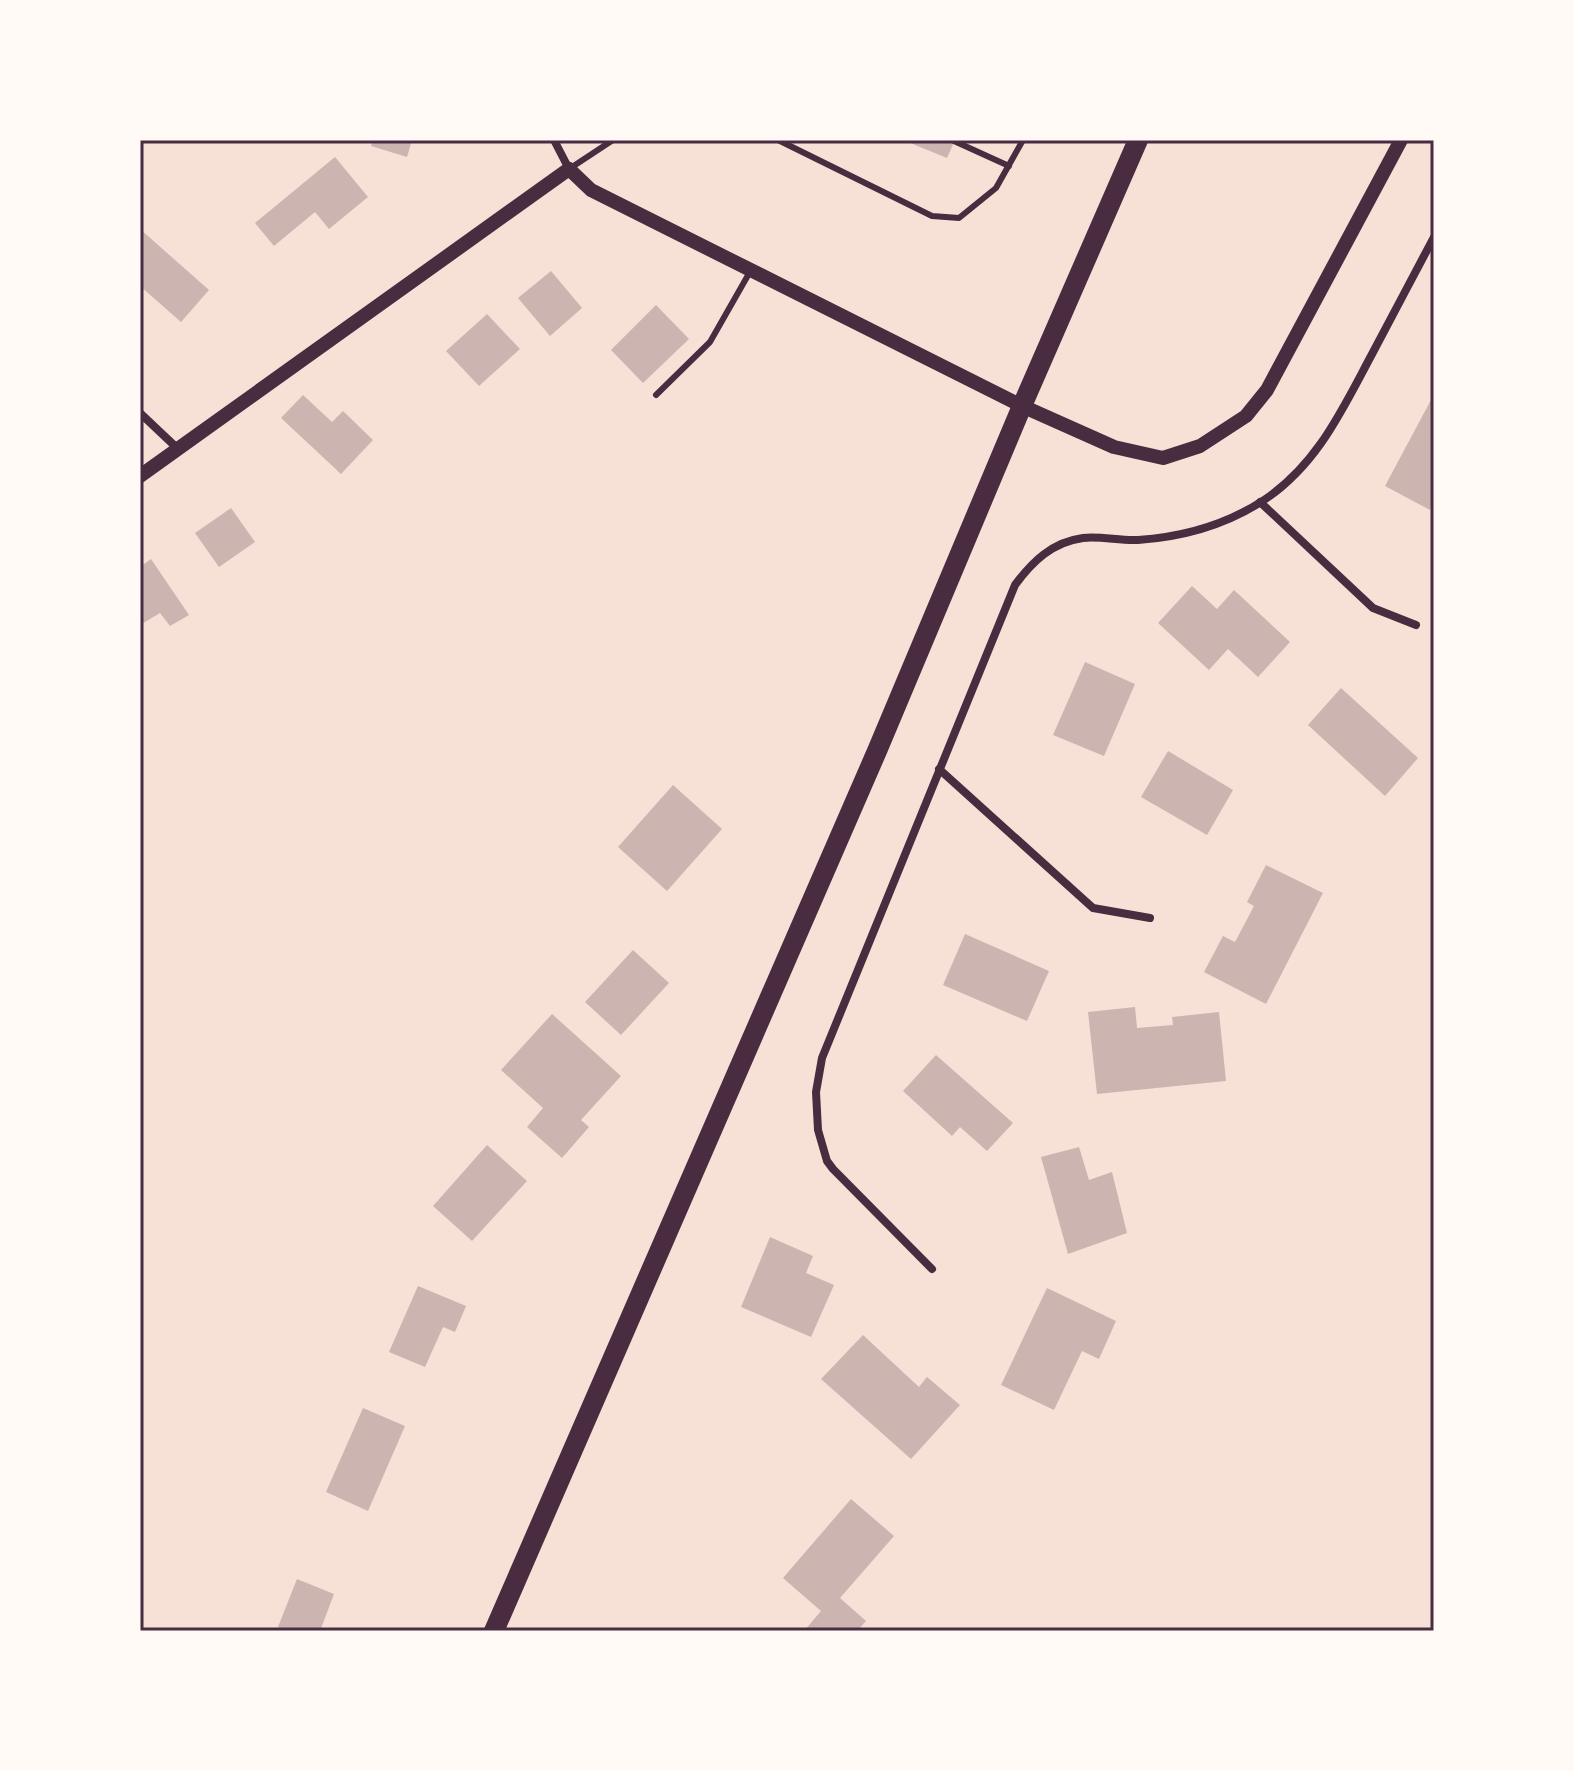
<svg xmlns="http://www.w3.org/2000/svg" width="1574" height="1771" viewBox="0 0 1574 1771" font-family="'Archivo Narrow',sans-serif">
  <rect width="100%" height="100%" fill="#f7e1d7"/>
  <g fill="#ccb4b1">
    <path d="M373 140H412L407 157 371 146Z"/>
    <path d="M903 140H955L947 158Z"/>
    <path d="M335 157 368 197 329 229 315 212 274 246 255 223Z"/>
    <path d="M140 229 209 290 181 322 140 286Z"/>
    <path d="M551 271 582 308 550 336 518 298Z"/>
    <path d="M656 305 689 339 643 383 611 350Z"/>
    <path d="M487 314 520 349 479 386 446 351Z"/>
    <path d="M303 395 332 422 343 411 373 440 341 474 281 418Z"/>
    <path d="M1432 398 1434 503 1430 510 1385 486Z"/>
    <path d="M231 508 255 542 219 567 195 533Z"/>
    <path d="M151 559 189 615 170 626 160 613 140 625V567Z"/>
    <path d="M1192 586 1217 609 1234 590 1290 642 1258 677 1228 649 1209 670 1158 623Z"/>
    <path d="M1085 662 1135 684 1104 756 1053 735Z"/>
    <path d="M1341 688 1418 758 1385 796 1308 725Z"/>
    <path d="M1168 751 1233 790 1207 835 1141 797Z"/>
    <path d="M673 785 722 829 667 891 618 847Z"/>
    <path d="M1266 865 1323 893 1266 1004 1204 972 1223 936 1235 942 1254 906 1247 902Z"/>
    <path d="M965 934 1049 971 1027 1021 943 985Z"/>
    <path d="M633 950 669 983 621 1035 585 1002Z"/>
    <path d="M1135 1007 1137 1028 1173 1025 1172 1017 1219 1012 1226 1081 1097 1094 1088 1012Z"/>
    <path d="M552 1014 621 1076 581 1120 589 1127 562 1158 527 1127 543 1108 501 1070Z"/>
    <path d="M936 1055 1013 1123 987 1151 960 1127 952 1136 903 1091Z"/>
    <path d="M487 1145 527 1181 472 1241 433 1206Z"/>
    <path d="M1079 1147 1089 1180 1112 1172 1127 1233 1068 1254 1041 1157Z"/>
    <path d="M770 1237 813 1256 806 1273 834 1285 811 1337 741 1307Z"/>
    <path d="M418 1286 466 1306 455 1332 443 1327 425 1367 389 1352Z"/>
    <path d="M1047 1288 1116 1321 1099 1359 1082 1351 1054 1410 1001 1385Z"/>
    <path d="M863 1335 919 1387 927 1377 960 1405 911 1459 821 1379Z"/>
    <path d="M363 1408 405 1426 368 1511 326 1492Z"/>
    <path d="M851 1499 894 1536 840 1598 866 1621 857 1631H804L821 1611 783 1578Z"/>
    <path d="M297 1579 334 1594 320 1631H287L278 1627Z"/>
  </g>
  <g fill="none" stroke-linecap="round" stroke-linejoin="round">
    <g stroke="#4a2c40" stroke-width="6">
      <path d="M778 140 932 216 959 218 996 188 1023 140"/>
      <path d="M954 141 1009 166"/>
      <path d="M569 169 613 140"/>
      <path d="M656 395 710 342 751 270"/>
    </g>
    <g stroke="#4a2c40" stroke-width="8">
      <path d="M554 140 569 169"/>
      <path d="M140 413 177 448"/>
      <path d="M1260 502 1373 608 1416 625"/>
      <path d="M939 769 1093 908 1150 918"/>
      <path d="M932 1269 833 1169 827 1161 818 1130 816 1092 822 1058 1015 585C1032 562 1052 542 1083 538 1101 536 1120 541 1138 540 1182 537 1226 525 1264 500 1317 465 1342 410 1371 356 1392 316 1413 277 1434 237"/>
    </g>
    <path stroke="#4a2c40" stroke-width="14" d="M140 476 569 169 591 190 1022 406 1114 447 1163 458 1200 446 1246 416 1267 390 1401 140"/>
    <path stroke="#4a2c40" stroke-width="20" d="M494 1631 877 751 1022 406 1138 140"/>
  </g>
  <rect width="1574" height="1771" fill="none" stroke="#fffaf5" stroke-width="284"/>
  <rect x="142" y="142" width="1290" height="1487" fill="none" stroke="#4a2c40" stroke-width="3"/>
</svg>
